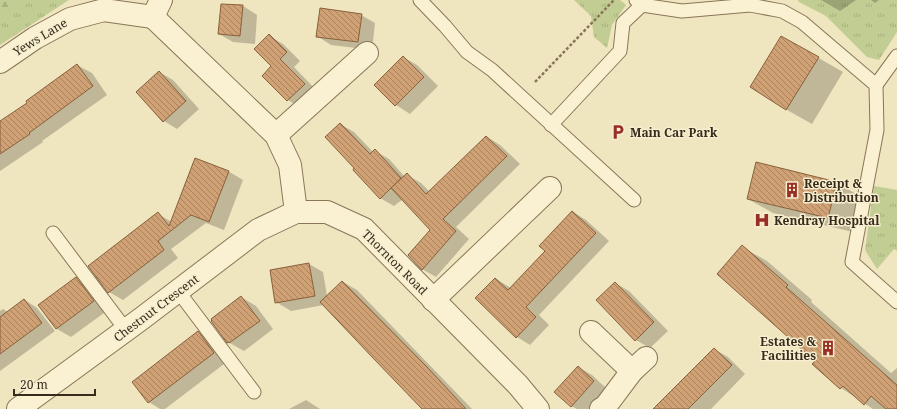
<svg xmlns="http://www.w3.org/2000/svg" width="897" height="409" viewBox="0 0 897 409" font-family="'Noto Serif',serif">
  <defs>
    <pattern id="grass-tufts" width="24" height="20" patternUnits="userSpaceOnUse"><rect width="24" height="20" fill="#c2cd93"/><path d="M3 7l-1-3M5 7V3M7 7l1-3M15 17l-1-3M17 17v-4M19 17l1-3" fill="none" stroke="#a7b07e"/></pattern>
    <pattern id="forest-firs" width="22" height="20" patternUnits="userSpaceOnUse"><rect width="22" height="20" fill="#c2cd93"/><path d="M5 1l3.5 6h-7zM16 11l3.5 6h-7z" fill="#a7b07e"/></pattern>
    <pattern id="building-back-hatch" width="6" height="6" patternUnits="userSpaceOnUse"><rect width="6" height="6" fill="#cfa174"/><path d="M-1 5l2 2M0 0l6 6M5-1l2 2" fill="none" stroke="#a9835e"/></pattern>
  </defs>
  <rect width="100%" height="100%" fill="#efe5bf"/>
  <g fill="url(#grass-tufts)">
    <path d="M0 0H69L0 45Z"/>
    <path d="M574 0H620L626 5 612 25 607 48 594 37 591 16Z"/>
    <path d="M798 0H897V32L879 60 867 57 826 16 799 2Z"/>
    <path d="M874 186 897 190V251L894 249 877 269 865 250Z"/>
  </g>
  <path fill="url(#forest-firs)" d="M0 0H27L0 10Z"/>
  <g fill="#0003" fill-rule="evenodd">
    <path d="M821 0H856L840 11Z"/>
    <path d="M871 0H879L875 3Z"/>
    <path d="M222 5 243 6 257 15 255 44 233 42 219 34Z"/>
    <path d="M361 15 375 23 372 50 331 45 317 36Z"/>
    <path d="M269 36 283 44 300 61 294 67 318 92 302 109 288 100 263 76 273 66Z"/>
    <path d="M782 37 843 72 812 124 787 110 752 86Z"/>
    <path d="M403 57 417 65 438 86 410 114 396 105 375 85Z"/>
    <path d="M77 65 92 73 107 95 42 141 43 142 0 171V122L28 103Z"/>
    <path d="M159 72 173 80 199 109 177 129 164 121 137 92Z"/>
    <path d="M340 124 354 132 373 152 375 151 389 159 405 177 407 175 421 183 430 192 487 137 500 145 520 164 456 227 469 239 436 277 422 269 431 230 403 199 394 206 380 198 356 168Z"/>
    <path d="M228 171 243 180 224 230 206 223 171 249 178 258 123 300 109 292 158 214 172 222ZM138 268 139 269 112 290V288Z"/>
    <path d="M836 182 861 197 853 232 773 213 748 199Z"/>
    <path d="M573 212 586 220 609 241 539 315 549 325 530 345 517 337 496 279 511 288 546 251Z"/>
    <path d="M742 247 767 261 812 300 811 302 891 373 897 368V409H873L841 388 816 360Z"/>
    <path d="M309 264 323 272 327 296 343 282 357 290 472 409H424L324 305 291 311 276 302Z"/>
    <path d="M76 279 91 287 108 310 71 337 57 329Z"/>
    <path d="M615 283 629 291 668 331 650 348 636 340Z"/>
    <path d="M241 297 256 306 273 329 244 351 228 342Z"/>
    <path d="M25 300 37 308 55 331 0 371V311L3 309 8 312Z"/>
    <path d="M198 332 213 341 228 361 165 409H160L149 402Z"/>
    <path d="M714 349 728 357 745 374 711 409H654Z"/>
    <path d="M578 367 592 375 608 390 590 409H577L571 406Z"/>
    <path d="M306 400 320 409H289Z"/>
  </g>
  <g fill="url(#building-back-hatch)" stroke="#88613c">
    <path d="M221 4 243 5 240 36 218 34Z"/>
    <path d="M320 8 362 14 358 42 316 37Z"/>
    <path d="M269 34 287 52 280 59 305 84 287 101 262 76 271 66 254 49Z"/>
    <path d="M781 36 819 57 786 110 750 87Z"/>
    <path d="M403 56 424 77 395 106 374 85Z"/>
    <path d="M77 64 93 86 29 133 30 134 0 154V121L27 103 26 101Z"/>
    <path d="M159 71 186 101 163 122 136 92Z"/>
    <path d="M340 123 370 154 375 149 401 178 380 199 353 170 354 168 325 137Z"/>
    <path d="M486 136 507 156 443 219 456 231 422 270 408 255 430 230 391 188 407 173 426 194Z"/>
    <path d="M195 158 229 171 209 222 191 215 158 241 164 250 108 293 88 266 158 212 169 226Z"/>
    <path d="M756 162 837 182 828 218 747 199Z"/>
    <path d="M572 211 596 233 526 307 536 317 516 338 475 298 495 278 508 290 545 251 539 246Z"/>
    <path d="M742 245 788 285 786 287 897 385V409H886L871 396 864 405 843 386 840 389 812 364 815 361 717 274Z"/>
    <path d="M309 263 315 296 275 303 270 270Z"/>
    <path d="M76 277 94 301 56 329 38 305Z"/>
    <path d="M342 281 427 367 466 409H422L373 358 320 302Z"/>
    <path d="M615 282 654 322 635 341 596 300Z"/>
    <path d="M241 296 260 321 229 343V342L227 343 211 321 212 320 211 319Z"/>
    <path d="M24 299 42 323 0 354V317Z"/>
    <path d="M198 331 214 353 148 403 132 382Z"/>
    <path d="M714 348 732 365 688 409H653Z"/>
    <path d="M578 366 594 381 571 407 554 392Z"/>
  </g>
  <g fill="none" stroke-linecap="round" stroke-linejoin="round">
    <defs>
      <g id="lane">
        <path d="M420 0 445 26 467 52 492 70 634 200"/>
        <path d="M636 0 642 5 682 11 750 5 782 11 802 22 876 85 877 130 852 262 897 302"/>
        <path d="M876 85 897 56"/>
        <path d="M551 125 620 51 623 23 642 5"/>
        <path d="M53 233 126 330"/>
        <path d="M178 291 254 392"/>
      </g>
      <g id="street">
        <path d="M153 17 276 135 290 165 296 212"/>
        <path d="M153 17 161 0"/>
        <path d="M0 62 35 38 70 19 104 10 153 17"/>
        <path d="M276 135 367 53"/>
        <path d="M433 300 550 188"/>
        <path d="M591 332 632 371 646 358"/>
        <path d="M18 409 141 319 258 230 296 212H327L364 229 518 385 538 409"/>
        <path d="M601 409 605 407 632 371"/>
      </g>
    </defs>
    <use href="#lane" stroke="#897657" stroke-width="15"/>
    <use href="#street" stroke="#897657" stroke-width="24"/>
    <path stroke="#897657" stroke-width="2.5" stroke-dasharray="3 2" stroke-linecap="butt" d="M535 82 614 0"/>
    <use href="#lane" stroke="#faf1d3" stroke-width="13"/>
    <use href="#street" stroke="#faf1d3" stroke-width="22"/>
  </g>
  <defs>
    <symbol id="parking-bare" viewBox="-9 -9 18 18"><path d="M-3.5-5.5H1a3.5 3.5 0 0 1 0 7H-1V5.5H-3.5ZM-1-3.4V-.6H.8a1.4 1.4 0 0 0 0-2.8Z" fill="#992e25" stroke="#f6eecf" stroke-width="2.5" paint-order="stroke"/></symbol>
    <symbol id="building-bare" viewBox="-9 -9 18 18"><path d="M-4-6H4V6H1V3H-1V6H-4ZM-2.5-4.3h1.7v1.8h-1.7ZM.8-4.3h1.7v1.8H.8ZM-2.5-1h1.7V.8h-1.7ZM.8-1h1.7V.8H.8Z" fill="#992e25" stroke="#f6eecf" stroke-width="2.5" paint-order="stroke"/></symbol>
    <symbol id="hospital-bare" viewBox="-9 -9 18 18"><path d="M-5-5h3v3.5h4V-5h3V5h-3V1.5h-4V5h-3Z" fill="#992e25" stroke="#f6eecf" stroke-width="2.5" paint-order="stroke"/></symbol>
  </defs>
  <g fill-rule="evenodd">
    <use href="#parking-bare" x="607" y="121" width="22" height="22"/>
    <use href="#building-bare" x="781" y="179" width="22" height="22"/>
    <use href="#hospital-bare" x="751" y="209" width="22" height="22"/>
    <use href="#building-bare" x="817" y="337" width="22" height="22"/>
  </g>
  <g text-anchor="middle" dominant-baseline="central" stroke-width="3" stroke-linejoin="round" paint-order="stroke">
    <g font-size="12" fill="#372c1c" stroke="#f6eecf">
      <text transform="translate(40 37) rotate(-31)">Yews Lane</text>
      <text transform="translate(395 262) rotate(45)">Thornton Road</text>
      <text transform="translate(156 308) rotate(-37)">Chestnut Crescent</text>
    </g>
    <g font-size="12" font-weight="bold" fill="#372c1c" stroke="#f6eecf" text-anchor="start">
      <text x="630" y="132">Main Car Park</text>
      <text x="804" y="183">Receipt &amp;<tspan x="804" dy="14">Distribution</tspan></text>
      <text x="774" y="220">Kendray Hospital</text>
      <text x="816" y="341" text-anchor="end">Estates &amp;<tspan x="816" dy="14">Facilities</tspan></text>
    </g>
  </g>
  <path d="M14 389v6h81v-6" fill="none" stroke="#372c1c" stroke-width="2"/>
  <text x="20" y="389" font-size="12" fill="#372c1c" stroke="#f6eecf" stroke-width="3" paint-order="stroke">20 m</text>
</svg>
